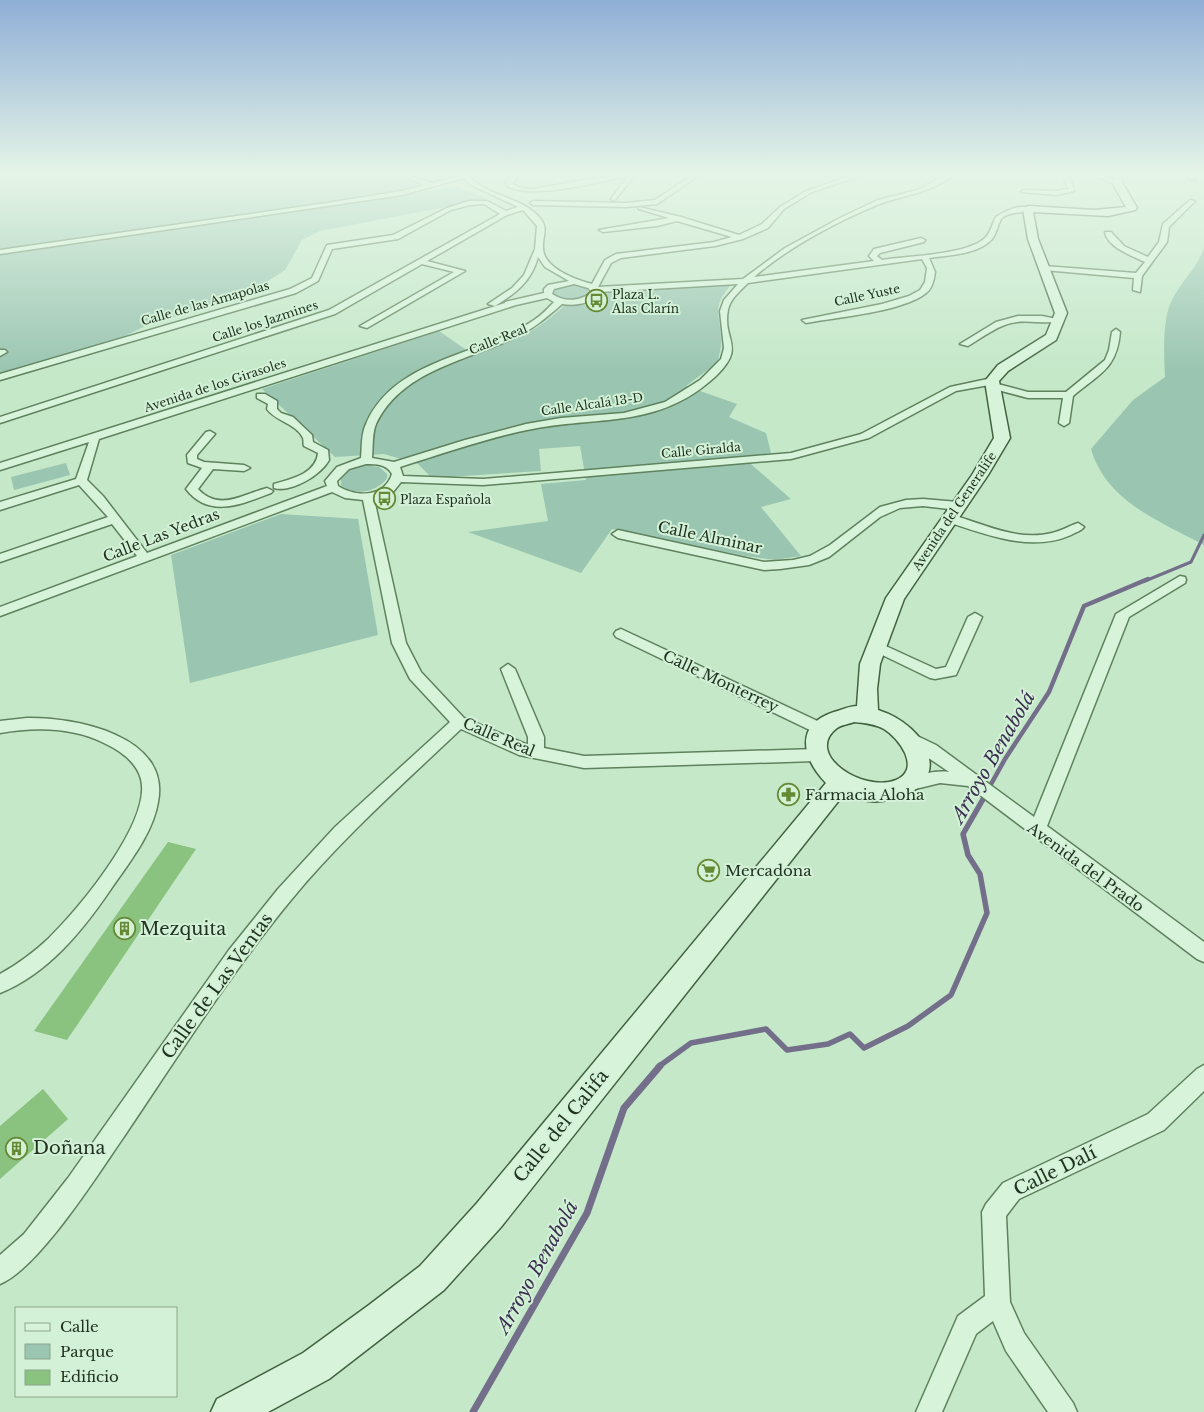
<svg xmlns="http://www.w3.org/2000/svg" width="1204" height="1412" viewBox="0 0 1204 1412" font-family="'Libre Baskerville',serif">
  <rect width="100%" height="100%" fill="#c5e8c9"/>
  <g fill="#9ac5b1">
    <path d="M0 174H393L423 184 382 194 0 249Z"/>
    <path d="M457 187 488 199 320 231 302 240 285 270 254 290 202 309 149 324 121 338 0 373V254Z"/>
    <path d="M1204 247V545C1159 521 1106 501 1091 449L1133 400 1165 377C1164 357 1162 318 1172 300 1181 281 1198 268 1204 247Z"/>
    <path d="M571 284 588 289 589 294C579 301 562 302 553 293L557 287Z"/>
    <path d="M732 284C711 307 720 312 721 339 722 346 719 354 718 362L686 386 737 404 729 417 766 433 771 453 744 458 791 499 761 507 801 556 775 560 745 556 612 529 581 573 468 532 548 521 541 484 586 480 580 446 539 449 541 471 432 478 418 464 384 454 335 457 262 389 439 331 472 354C514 340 531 336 565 305H588L608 293Z"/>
    <path d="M66 463 70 475 14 490 11 477Z"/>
    <path d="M372 466 379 467 387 474V478C378 492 353 497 341 485V477C349 468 360 465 372 466Z"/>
    <path d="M281 514 358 519 378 635 190 683 171 555Z"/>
  </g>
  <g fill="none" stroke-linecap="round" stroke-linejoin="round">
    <path stroke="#736e89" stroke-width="3" d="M1145 581 1191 562 1204 535"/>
    <path stroke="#736e89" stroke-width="4.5" d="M985 795 1005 759 1049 692 1084 606 1148 579"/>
    <path stroke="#736e89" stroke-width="5.5" d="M658 1067 691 1043 766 1029 787 1050 828 1044 850 1034 864 1048 908 1026 951 995 987 913 980 874 968 855 963 834 986 794"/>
    <path stroke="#736e89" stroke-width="7" d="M473 1412 587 1213 624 1108 660 1066"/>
  </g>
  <g fill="#8ac27f">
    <path d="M168 842 196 849 67 1040 34 1031Z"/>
    <path d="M43 1089 68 1119 0 1179V1126Z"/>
  </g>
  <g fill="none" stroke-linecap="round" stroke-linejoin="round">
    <defs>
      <g id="street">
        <path d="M398 174H406L432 183 467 174C485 197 522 196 540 218 549 229 542 236 543 248 543 268 576 280 592 284L605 260 616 254 714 242 732 237 677 221 657 226 603 232 599 230 669 218 639 209V207L681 217 739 235 762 224 780 207 806 191 856 174H864L810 193 784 209 768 228 743 239 715 246 621 258 611 263 598 287 743 279 785 248 840 218 878 200 917 190 947 174H954C928 195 905 194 877 205 834 223 789 247 754 277L874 261 869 256 874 249 921 238 925 240 924 242 880 253 877 256 882 260C907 256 967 255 985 238 991 232 992 224 996 217 1005 211 1021 203 1031 209 1023 214 1011 211 1002 218 998 223 997 233 992 239 978 255 948 255 929 258L935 272C934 280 932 289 926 293 903 312 836 317 806 323L802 320 882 304 909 296 920 290 925 282 927 268 922 259 748 283C740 291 730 299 728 310 722 341 747 346 716 376 658 430 598 415 527 430 484 439 442 454 400 467L403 476 483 479 791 453 861 434 950 387 992 378 997 381 994 383 1028 392H1066L1105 360 1109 350 1112 332 1116 329 1120 332C1117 369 1099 374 1073 396L1069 423 1064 426 1059 423 1063 398H1028L990 388 989 385 956 391 869 438 791 459 483 485 401 482 393 492 374 499 406 643 421 672 464 718 528 745V737L501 669 508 664 515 669 544 737V748L584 756 816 749 822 751 824 755 822 759 816 761 584 768 519 755 461 729C402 785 342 838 291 900 229 975 177 1058 123 1138 98 1174 39 1268 0 1284V1255L24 1234 68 1178 229 950 278 889 335 827 450 722 410 679 392 643 363 500 345 498 332 492 0 616V607L137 556 112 524 0 562V554L108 517 79 485 0 510V502L76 479 89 442 0 470V463L505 303V302L544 293V289L548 285 569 281 545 267 538 257C531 282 516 293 495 306L488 304 512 288 524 275 535 249 537 226 523 210 507 215 427 261 465 271 367 328 360 326 454 272 422 264 335 314 0 423V417L329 310 500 214 484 204 470 205 451 210 398 239 332 249 318 281 296 293 0 380V374L290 289 312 278 327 245 393 235 447 208 469 201H487L506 211 518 207 469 184 464 178 402 195 0 254V250L327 203 402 191 425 185ZM574 284 588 288 592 292C580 302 564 302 552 294L554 289ZM738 284 724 300 720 311 724 348 721 359 700 380 665 402 624 413 561 418 526 424 465 440 394 462 372 458C373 448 372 433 376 424 401 371 465 361 512 339 532 330 546 318 562 304 575 306 592 304 600 292ZM547 298 554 302C548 308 542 315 534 320 481 356 394 358 366 424 361 434 362 448 361 458L337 467 325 481 327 486 147 553 103 496 87 480 99 439 516 305ZM366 464C376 464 387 464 392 474 385 497 357 498 338 486L337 481 349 469Z"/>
        <path d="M514 174H520L512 184 520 188 533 189 619 174H636L614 201 611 199 628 176C597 182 534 200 507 186L506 182Z"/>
        <path d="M694 174H701L657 204 627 207 533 205 530 203 533 201 627 203 655 200Z"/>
        <path d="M1063 174H1069L1074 191 1057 195 1021 192 1024 190 1057 191 1068 189Z"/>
        <path d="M1091 174H1099L1121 184 1116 185Z"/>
        <path d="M1186 174H1192L1196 179 1191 180Z"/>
        <path d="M1190 200 1195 201 1169 227 1167 242 1142 276 1140 292 1133 290 1134 278 1044 270 1040 268 1044 266 1136 273 1145 262C1132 256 1107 247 1105 232H1111L1124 246 1148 257 1159 242 1163 224Z"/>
        <path d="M1018 316H1042L1062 320C1055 325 1028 320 1017 322 999 324 983 337 968 346L960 344 996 322Z"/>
        <path d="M0 350H5L7 352 0 356Z"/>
        <path d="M257 394H265L277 401V409L281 413 293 417 312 435 313 442 328 450 329 460C321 475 291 493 274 488V484C291 479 316 474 318 453L304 446C303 444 304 441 303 438 297 424 275 421 267 409L268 404 257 398Z"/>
        <path d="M210 431 215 434 197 455V459L204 462 244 465 250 468 244 471 213 469 198 489C219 512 243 494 267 488L273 491 271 493C242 504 209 519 186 489L202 468 188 463 187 455 206 432Z"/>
        <path d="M923 499 958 502 964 506 958 510 923 506 900 508 880 517 829 557 809 565 780 569 764 570 618 538 612 534 618 530 764 562 793 560 810 556 830 545 880 507 906 500Z"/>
        <path d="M949 514C982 523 1017 542 1052 533 1061 531 1069 526 1078 523L1084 527C1081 531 1076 532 1071 535 1030 553 985 534 945 521V515Z"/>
        <path d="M1180 576 1185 577 1186 580 1185 583 1129 617 1047 826 1204 942V962L1197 959 968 786 940 783 907 791 901 790 899 785 901 780C916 776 933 770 949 772 940 765 907 745 903 739L906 735 911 733 936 745 1034 817 1116 614Z"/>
        <path d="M975 613 982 617 956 675 935 679 930 678 872 650 870 647 877 642 936 669 946 667 968 617Z"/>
        <path d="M621 629 826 725 829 729 826 733H816L616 637 614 634 616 631Z"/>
        <path d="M27 718C74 717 171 735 158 802 153 833 129 863 111 889 83 930 48 974 0 993V974C18 964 34 952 49 938 79 909 152 821 141 779 136 761 119 750 104 743 72 727 35 727 0 733V721Z"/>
        <path d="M1204 1065V1091L1164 1130 1019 1199 1006 1216 1010 1302 1024 1333 1073 1403 1077 1412H1048L1006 1351 993 1321 976 1334 942 1412H916L958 1316 985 1296 982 1212 986 1204 1003 1183 1148 1114 1197 1069Z"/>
      </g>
      <path id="secondary" d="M1114 174H1122L1123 184 1137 208 1135 210 1108 216 1033 212 1038 239 1067 313 1056 340 1008 371 999 381 1010 438 988 475 904 599 880 664 877 689 878 710C929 726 958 785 889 800 874 803 858 801 844 794L501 1227 444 1290 329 1379 268 1412H211L217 1399 303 1353 369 1305 420 1266 477 1203 826 783C802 758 794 725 834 712 842 710 849 706 857 706L860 664 886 598 972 475 994 438 985 381 998 365 1046 335 1055 313 1028 239 1023 209 1028 206 1095 210 1126 207 1113 184ZM854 722C865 723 875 724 884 729 899 738 922 769 896 780 863 793 803 754 837 728 841 725 849 724 854 722Z"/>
    </defs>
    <use href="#street" stroke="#5f815d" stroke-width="3"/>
    <use href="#secondary" stroke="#436340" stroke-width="3"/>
    <use href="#street" fill="#d7f4db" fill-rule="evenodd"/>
    <use href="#secondary" fill="#d7f4db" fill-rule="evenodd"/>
  </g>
  <linearGradient id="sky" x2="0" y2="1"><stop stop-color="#8faed6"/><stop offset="0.47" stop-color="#e5f5e7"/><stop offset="1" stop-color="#e5f5e7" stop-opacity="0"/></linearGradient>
  <rect width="1204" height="371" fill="url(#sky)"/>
  <defs>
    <symbol id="bus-ring" viewBox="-11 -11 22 22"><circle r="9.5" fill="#d3f1d7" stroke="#668934" stroke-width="1.5"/><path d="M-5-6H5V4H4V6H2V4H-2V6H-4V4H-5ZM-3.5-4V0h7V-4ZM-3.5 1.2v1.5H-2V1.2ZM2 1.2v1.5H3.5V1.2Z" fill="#668934"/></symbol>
    <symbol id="pharmacy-ring" viewBox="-11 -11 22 22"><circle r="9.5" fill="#d3f1d7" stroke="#668934" stroke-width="1.5"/><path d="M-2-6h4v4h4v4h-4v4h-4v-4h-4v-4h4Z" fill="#668934"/></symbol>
    <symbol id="supermarket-ring" viewBox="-11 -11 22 22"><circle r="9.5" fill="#d3f1d7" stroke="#668934" stroke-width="1.5"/><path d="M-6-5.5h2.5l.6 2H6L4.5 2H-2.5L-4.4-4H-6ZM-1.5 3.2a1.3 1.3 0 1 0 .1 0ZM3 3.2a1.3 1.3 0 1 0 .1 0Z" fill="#668934"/></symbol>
    <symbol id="building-ring" viewBox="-11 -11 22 22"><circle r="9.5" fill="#d3f1d7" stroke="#668934" stroke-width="1.5"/><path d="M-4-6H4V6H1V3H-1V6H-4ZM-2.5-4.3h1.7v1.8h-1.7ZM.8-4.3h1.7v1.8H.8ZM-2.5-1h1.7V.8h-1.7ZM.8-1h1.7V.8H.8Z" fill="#668934"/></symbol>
  </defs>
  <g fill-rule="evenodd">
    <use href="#bus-ring" x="584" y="288" width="25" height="25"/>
    <use href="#bus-ring" x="372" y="486" width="25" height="25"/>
    <use href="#pharmacy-ring" x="776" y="782" width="25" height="25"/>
    <use href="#supermarket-ring" x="696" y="858" width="25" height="25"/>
    <use href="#building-ring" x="112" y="916" width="25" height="25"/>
    <use href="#building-ring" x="4" y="1136" width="25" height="25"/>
  </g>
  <g text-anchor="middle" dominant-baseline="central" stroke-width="4" stroke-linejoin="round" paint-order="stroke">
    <g font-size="12" fill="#21331f" stroke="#d3f1d7" text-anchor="start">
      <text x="612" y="294">Plaza L.<tspan x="612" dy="14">Alas Clarín</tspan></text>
      <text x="400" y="499">Plaza Española</text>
    </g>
    <g font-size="12" fill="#21331f" stroke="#d3f1d7">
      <text transform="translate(867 295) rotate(-12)">Calle Yuste</text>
      <text transform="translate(205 303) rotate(-16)">Calle de las Amapolas</text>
      <text transform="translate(265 321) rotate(-18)">Calle los Jazmines</text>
      <text transform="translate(498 339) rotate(-22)">Calle Real</text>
      <text transform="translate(215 385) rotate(-18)">Avenida de los Girasoles</text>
      <text transform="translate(592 404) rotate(-8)">Calle Alcalá 13-D</text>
      <text transform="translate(701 450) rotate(-5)">Calle Giralda</text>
      <text transform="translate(954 511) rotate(-56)">Avenida del Generalife</text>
    </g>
    <g font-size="15" fill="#21331f" stroke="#d3f1d7">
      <text transform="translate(161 535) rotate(-21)">Calle Las Yedras</text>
      <text transform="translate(710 537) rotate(12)">Calle Alminar</text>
      <text transform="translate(721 681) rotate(25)">Calle Monterrey</text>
      <text transform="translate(499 737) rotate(23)">Calle Real</text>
      <text transform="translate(1086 867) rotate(36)">Avenida del Prado</text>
    </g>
    <g font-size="15" fill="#21331f" stroke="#d3f1d7" text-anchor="start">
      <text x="805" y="794">Farmacia Aloha</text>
      <text x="725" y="870">Mercadona</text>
    </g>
    <g font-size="18" fill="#21331f" stroke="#d3f1d7" text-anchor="start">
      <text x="140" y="929">Mezquita</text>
      <text x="33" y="1148">Doñana</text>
    </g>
    <g font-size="18" fill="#21331f" stroke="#d3f1d7">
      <text transform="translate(217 986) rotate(-54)">Calle de Las Ventas</text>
      <text transform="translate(561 1126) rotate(-51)">Calle del Califa</text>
      <text transform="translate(1055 1171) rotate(-26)">Calle Dalí</text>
    </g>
    <g font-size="19" font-style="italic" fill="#3c3051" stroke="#d3f1d7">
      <text transform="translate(993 757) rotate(-60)">Arroyo Benabolá</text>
      <text transform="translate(537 1267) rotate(-61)">Arroyo Benabolá</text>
    </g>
  </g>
  <rect x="15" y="1307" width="162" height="90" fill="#d3f1d7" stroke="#8ca58d"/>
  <rect x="25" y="1323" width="25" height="8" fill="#d7f4db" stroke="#8ca58d"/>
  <text x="60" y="1332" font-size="15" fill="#21331f">Calle</text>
  <rect x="25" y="1344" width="25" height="15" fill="#9ac5b1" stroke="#8ca58d"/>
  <text x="60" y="1357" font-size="15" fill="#21331f">Parque</text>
  <rect x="25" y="1370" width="25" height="15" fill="#8ac27f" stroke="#8ca58d"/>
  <text x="60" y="1382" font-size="15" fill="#21331f">Edificio</text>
</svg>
